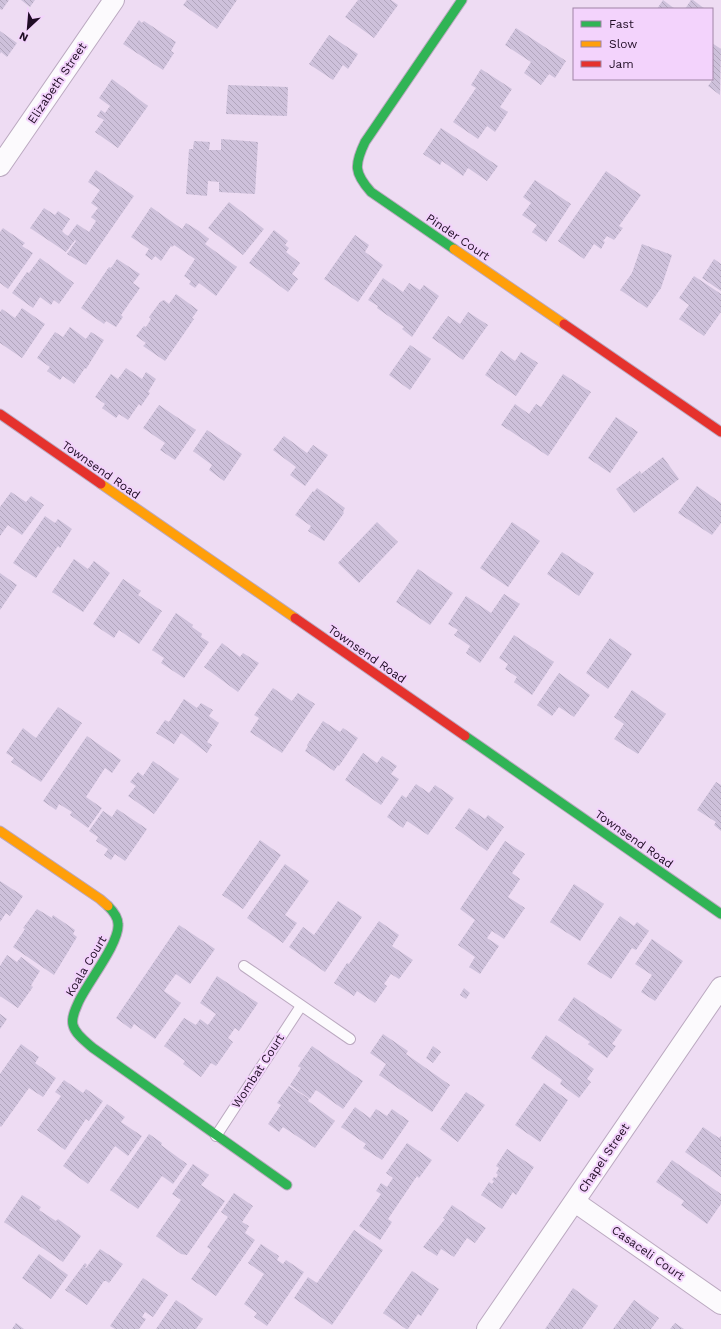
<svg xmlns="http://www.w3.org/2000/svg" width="721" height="1329" viewBox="0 0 721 1329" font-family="'Work Sans',sans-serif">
  <defs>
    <pattern id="building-back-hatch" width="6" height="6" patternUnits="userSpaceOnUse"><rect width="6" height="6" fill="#cec1db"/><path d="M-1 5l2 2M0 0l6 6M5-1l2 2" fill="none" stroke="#b1a5bc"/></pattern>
  </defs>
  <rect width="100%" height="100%" fill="#eedcf3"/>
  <g fill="url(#building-back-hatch)">
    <path d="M0 0H9L2 10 0 9Z"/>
    <path d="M21 0H35L30 7Z"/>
    <path d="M187 0H237L217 29 183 5Z"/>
    <path d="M358 0H391L398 5 374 38 345 17Z"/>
    <path d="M663 0 675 9H657Z"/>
    <path d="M691 0H693L705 9H685Z"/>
    <path d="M139 20 142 23 144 21 176 42 171 51 174 53 163 70 123 44Z"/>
    <path d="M516 28 566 61 555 78 549 74 541 85 524 73 531 62 505 45Z"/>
    <path d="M0 31 17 43 7 57 1 52 0 54Z"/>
    <path d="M329 35 358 54 348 69 343 65 333 80 309 64Z"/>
    <path d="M712 43 721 49 720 95 708 86 714 78 712 77Z"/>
    <path d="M481 69 512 89 500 107 508 112 495 132 487 126 478 139 453 122 476 88 471 85Z"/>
    <path d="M112 79 148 106 118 148 95 132 104 120 97 116 101 110 105 113 110 106 99 98Z"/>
    <path d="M228 85 288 87 287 116 226 114Z"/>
    <path d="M441 128 498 166 487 181 468 168 463 176 442 161 440 165 423 154Z"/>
    <path d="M221 139 258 142 255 194 219 192V182L208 181 207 196 186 194 189 149H193L194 141 210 142 209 150H221Z"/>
    <path d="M96 170 134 196 86 265 67 254 76 241 75 240 66 252 30 228 44 208 55 215 58 211 70 219 62 231 65 234 68 236 77 224 89 232 96 221 91 217 98 208 91 203 100 190 88 182Z"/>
    <path d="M606 171 641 195 619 226 623 228 614 240 607 236 603 241 605 242 601 249 594 244 584 259 558 241Z"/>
    <path d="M535 180 571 204 546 242 532 232 537 225 522 215 531 203 523 197Z"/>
    <path d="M229 202 264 229 243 255 208 228Z"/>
    <path d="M151 207 182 229 186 223 199 231 209 239 205 244 237 267 216 296 199 283 195 288 189 284 191 281 184 276 195 259 174 245 172 247 171 246 161 261 155 256 152 260 145 255 149 249 131 237Z"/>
    <path d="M3 228 25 243 22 246 33 253 8 289 0 283V232Z"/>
    <path d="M274 230 288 241 285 245 289 248 286 252 300 263 292 274 298 279 288 292 249 263Z"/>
    <path d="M355 235 369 245 365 252 383 265 358 302 324 279Z"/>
    <path d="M642 244 672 255 661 288 647 308 620 290 632 273Z"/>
    <path d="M40 258 74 283 59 304 54 300 51 305 40 297 33 308 12 293 27 272 29 273Z"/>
    <path d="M117 259 140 274 133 283 140 288 121 315 123 317 116 327 106 321 104 324 81 308 109 267 111 268Z"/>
    <path d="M714 259 721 264V291L702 278Z"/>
    <path d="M694 276 721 294V312L704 336 679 319 689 305 679 298Z"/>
    <path d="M383 278 403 292 409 283 420 290 424 285 439 296 412 337 402 329 404 327 377 308 378 306 368 300Z"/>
    <path d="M176 294 198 310 192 318 194 319 165 361 143 346 146 343 136 336 144 326 146 327 151 319 149 317 160 302 164 300 169 304Z"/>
    <path d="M22 308 45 324 22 358 0 343V312L2 309 15 318Z"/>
    <path d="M468 312 488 325 463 360 432 338 448 316 460 324Z"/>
    <path d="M70 327 86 339 91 332 104 340 86 369 85 368 74 384 63 376 60 380 47 371 50 367 37 358 55 332 63 337Z"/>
    <path d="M410 345 431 359 410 390 389 375Z"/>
    <path d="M501 351 515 361 521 352 538 363 516 396 485 375Z"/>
    <path d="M126 368 142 379 146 372 156 379 148 392 150 393 141 406 139 404 128 420 119 414 116 418 102 408 105 404 95 397 111 374 118 379Z"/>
    <path d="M563 374 591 392 548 456 501 425 515 404 529 414 536 404 541 407Z"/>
    <path d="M159 405 196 430 175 460 160 450 165 443 143 428Z"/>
    <path d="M616 417 638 432 610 473 588 458Z"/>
    <path d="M207 430 242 454 224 481 209 470 212 465 193 451Z"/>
    <path d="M284 436 307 453 313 445 328 455 305 486 290 475 296 467 273 450Z"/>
    <path d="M663 457 679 479 634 513 616 489 640 471 641 474Z"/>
    <path d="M697 486 721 503V523L712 535 678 513Z"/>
    <path d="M317 488 345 508 343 512 344 513 324 541 308 531 311 526 295 515 313 491 314 492Z"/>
    <path d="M11 492 26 502 31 496 44 505 22 535 8 525 0 536V507Z"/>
    <path d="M45 516 55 523 58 519 72 529 60 548 58 546 36 578 13 563Z"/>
    <path d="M377 522 398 542 359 583 338 563Z"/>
    <path d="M512 522 540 541 508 587 480 568Z"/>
    <path d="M562 552 594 573 579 596 547 574Z"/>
    <path d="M74 559 88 569 94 561 110 573 83 612 52 592Z"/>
    <path d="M418 569 453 593 430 625 396 602Z"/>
    <path d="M0 573 17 585 0 610Z"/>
    <path d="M123 579 141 591 138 595 162 611 139 644 119 630 114 638 93 624Z"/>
    <path d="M504 594 520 604 480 663 466 653 470 646 454 635 458 630 448 624 466 596 491 613Z"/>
    <path d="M176 613 193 625 192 627 202 634 201 637 209 642 184 678 161 663 164 658 152 650Z"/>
    <path d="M514 635 554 662 532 695 514 682 517 677 505 669 508 664 499 658Z"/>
    <path d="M610 638 632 654 608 689 586 673Z"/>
    <path d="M222 643 240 657 243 653 259 663 238 692 204 667Z"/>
    <path d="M559 673 590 695 574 717 559 707 552 716 537 705Z"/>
    <path d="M273 688 292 701 298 693 315 704 282 753 250 732 259 718 254 715Z"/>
    <path d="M632 690 666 714 638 754 614 739 624 724 614 717Z"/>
    <path d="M184 699 197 708 201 703 213 710 209 716 219 723 207 742 212 745 207 753 181 733 174 744 156 733 165 720 169 722Z"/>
    <path d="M58 707 82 723 41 782 11 762 14 758 6 753 23 728 36 738Z"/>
    <path d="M323 721 340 732 343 728 358 738 339 766 338 765 334 771 305 751 308 746 307 745Z"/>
    <path d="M87 736 121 760 112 773 105 768 86 797 102 808 88 828 70 815 72 812 59 804 56 810 43 801Z"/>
    <path d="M363 753 377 763 382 756 397 766 391 774 399 779 381 805 345 780Z"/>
    <path d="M153 761 179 779 154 814 128 796 136 786 130 782 138 772 143 776Z"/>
    <path d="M716 782 721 785V831L714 825 716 822 697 810Z"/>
    <path d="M416 784 429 793 435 785 454 798 428 835 407 821 403 828 387 817 402 795 406 798Z"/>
    <path d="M469 808 485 819 488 815 504 827 487 851 455 828Z"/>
    <path d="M117 809 147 829 125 861 115 854 111 860 104 855 108 849 96 841 98 837 89 831 103 811 112 817Z"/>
    <path d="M260 840 281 855 243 909 222 895Z"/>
    <path d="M505 841 525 854 512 873 520 879 508 897 525 908 504 939 492 931 487 938 499 946 480 974 469 967 475 957 458 945 475 920 460 909Z"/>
    <path d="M285 864 309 881 285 915 297 923 283 943 247 918Z"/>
    <path d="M0 881 23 896 10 916 6 913 0 922Z"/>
    <path d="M574 884 604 904 580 941 550 922Z"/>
    <path d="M338 901 362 917 325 972 289 947 303 927 314 935Z"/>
    <path d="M37 909 52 918 53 915 75 930 73 934 77 937 54 975 13 947 25 929 23 928Z"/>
    <path d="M620 916 634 926 637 922 649 931 636 950 632 948 611 979 587 964Z"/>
    <path d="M379 921 399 935 392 946 413 960 399 979 391 974 384 984 387 986 375 1003 357 991 354 996 334 983 347 963 349 964Z"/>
    <path d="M179 925 215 949 190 984 176 974 168 985 164 991 181 1003 155 1039 134 1024 131 1029 116 1018Z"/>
    <path d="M652 939 683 961 655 1001 641 992 652 975 635 964Z"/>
    <path d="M7 955 17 962 21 957 40 971 33 982 31 986 33 987 18 1008 0 996V966Z"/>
    <path d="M217 976 258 1003 239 1031 235 1028 228 1038 233 1042 216 1066 211 1063 201 1077 183 1064 185 1061 164 1046 184 1018 196 1025 200 1019 208 1025 216 1014 200 1003Z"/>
    <path d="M464 988 470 993 466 999 460 995Z"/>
    <path d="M574 997 622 1030 612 1044 616 1046 607 1058 588 1044 590 1042 558 1020Z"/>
    <path d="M0 1014 7 1019 0 1029Z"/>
    <path d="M383 1034 408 1051 406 1054 450 1085 432 1112 379 1075 386 1064 370 1053Z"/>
    <path d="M546 1035 594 1069 587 1079 591 1082 579 1098 560 1084 562 1080 531 1058Z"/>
    <path d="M21 1044 39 1057 35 1063 56 1078 43 1097 29 1088 1 1127 0 1126V1074Z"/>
    <path d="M312 1046 363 1081 343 1109 316 1090 310 1099 290 1085 301 1068 298 1066Z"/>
    <path d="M433 1046 441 1052 433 1063 426 1058Z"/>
    <path d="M64 1080 83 1093 86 1089 103 1101 89 1121 86 1119 65 1150 37 1130 61 1096 55 1092Z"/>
    <path d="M544 1083 568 1100 540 1142 515 1125Z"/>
    <path d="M289 1086 309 1099 308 1101 335 1121 315 1148 283 1127 279 1132 268 1124 281 1105 277 1103Z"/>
    <path d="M466 1092 485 1105 458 1142 440 1129Z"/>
    <path d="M107 1104 125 1117 121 1122 142 1136 128 1156 115 1146 88 1184 63 1166Z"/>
    <path d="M355 1107 370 1118 376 1109 387 1116 392 1109 409 1121 382 1160 363 1148 366 1144 341 1127Z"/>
    <path d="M703 1127 719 1138 721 1136V1177L685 1152Z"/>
    <path d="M149 1134 162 1143 161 1145 187 1164 173 1184 162 1176 138 1209 110 1190Z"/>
    <path d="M407 1143 432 1160 419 1178 417 1176 388 1219 392 1222 380 1240 359 1226 381 1194 376 1191 381 1183 387 1187 393 1178 386 1173Z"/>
    <path d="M507 1149 534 1167 516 1195 513 1192 502 1209 481 1195 489 1182 492 1184 494 1181 492 1180 494 1177 496 1178 498 1175 496 1173 499 1168 496 1166Z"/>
    <path d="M672 1160 721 1194V1204L707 1224 681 1205 684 1201 656 1182Z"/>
    <path d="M193 1164 209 1175 201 1185 225 1201 187 1255 181 1254 156 1236 181 1200 172 1194Z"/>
    <path d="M234 1193 253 1206 242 1222 249 1226 245 1233 255 1240 216 1296 191 1279 211 1250 207 1247 228 1217 221 1212Z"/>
    <path d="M22 1195 41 1207 39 1210 56 1221 58 1219 81 1236 63 1262 4 1222Z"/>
    <path d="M452 1205 486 1228 475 1243 467 1238 454 1257 441 1249 437 1256 423 1247 445 1219 443 1218Z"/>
    <path d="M354 1230 383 1250 332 1325 294 1298 308 1277 317 1283Z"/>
    <path d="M261 1244 279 1256 277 1260 283 1264 286 1260 304 1272 267 1326 254 1317 257 1313 244 1304 264 1274 248 1263Z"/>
    <path d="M100 1249 123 1264 109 1283 106 1281H104L87 1305 65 1290 85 1263 87 1265 85 1268H86Z"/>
    <path d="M39 1254 68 1275 51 1299 22 1278Z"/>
    <path d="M412 1271 439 1289 421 1316 418 1314 408 1329H406L383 1313Z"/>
    <path d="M143 1278 168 1295 153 1317 145 1312 142 1317 146 1319 139 1329H115L110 1326Z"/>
    <path d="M573 1288 598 1306 582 1329H545Z"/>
    <path d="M176 1300 203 1319 196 1329H156Z"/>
    <path d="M634 1300 659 1318 651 1329H613Z"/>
    <path d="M16 1323 24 1329H12Z"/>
    <path d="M675 1323 684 1329H670Z"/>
  </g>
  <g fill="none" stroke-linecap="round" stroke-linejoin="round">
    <defs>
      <g id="lane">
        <path d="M244 966 350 1039"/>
        <path d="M216 1136 301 1006"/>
      </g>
      <g id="street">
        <path d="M0 166 114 0"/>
        <path d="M575 1202 721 1304"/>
        <path d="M487 1329 721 987"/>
      </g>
      <g id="fast">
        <path d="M454 249 371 192C354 173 354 165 365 142L462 0"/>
        <path d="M465 736 721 914"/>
        <path d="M108 906C113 911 118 917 118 924 120 942 88 982 79 1001 76 1008 71 1017 73 1025 75 1034 86 1042 93 1048L287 1185"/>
      </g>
      <g id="slow">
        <path d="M454 249 564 324"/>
        <path d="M101 484 295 618"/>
        <path d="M0 831 100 899 108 906"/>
      </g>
      <g id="jam">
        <path d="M564 324 721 432"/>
        <path d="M0 414 101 484"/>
        <path d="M295 618 465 736"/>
      </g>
    </defs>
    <use href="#lane" stroke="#bba9c0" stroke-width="12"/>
    <use href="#street" stroke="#bba9c0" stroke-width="22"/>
    <use href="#fast" stroke="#bba9c0" stroke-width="11"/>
    <use href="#slow" stroke="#bba9c0" stroke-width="11"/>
    <use href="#jam" stroke="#bba9c0" stroke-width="11"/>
    <use href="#lane" stroke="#fcfafd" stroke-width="10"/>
    <use href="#street" stroke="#fcfafd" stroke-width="20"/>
    <use href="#fast" stroke="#30b455" stroke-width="9"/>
    <use href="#slow" stroke="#ff9f0a" stroke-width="9"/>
    <use href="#jam" stroke="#e5322d" stroke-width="9"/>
  </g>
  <g text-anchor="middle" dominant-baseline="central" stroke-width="4" stroke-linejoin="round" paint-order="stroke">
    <g font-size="12" fill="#200d25" stroke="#f3d3fc">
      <text transform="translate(57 83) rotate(-56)">Elizabeth Street</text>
      <text transform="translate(458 237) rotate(34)">Pinder Court</text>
      <text transform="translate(101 470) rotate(35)">Townsend Road</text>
      <text transform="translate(367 654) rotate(35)">Townsend Road</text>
      <text transform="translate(634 839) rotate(35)">Townsend Road</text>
      <text transform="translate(86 966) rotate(-59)">Koala Court</text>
      <text transform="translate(258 1071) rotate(-57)">Wombat Court</text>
      <text transform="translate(604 1158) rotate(-56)">Chapel Street</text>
      <text transform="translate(648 1253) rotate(35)">Casaceli Court</text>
    </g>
  </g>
  <rect x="573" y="8" width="140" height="72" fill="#f3d3fc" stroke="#9f84a6"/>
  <rect x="581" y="21" width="20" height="6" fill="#30b455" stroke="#9f84a6"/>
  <text x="609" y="28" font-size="12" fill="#200d25">Fast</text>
  <rect x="581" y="41" width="20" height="6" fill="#ff9f0a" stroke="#9f84a6"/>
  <text x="609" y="48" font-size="12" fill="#200d25">Slow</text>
  <rect x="581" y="61" width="20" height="6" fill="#e5322d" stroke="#9f84a6"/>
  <text x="609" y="68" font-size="12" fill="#200d25">Jam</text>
  <g transform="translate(28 28) rotate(206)" stroke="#f3d3fc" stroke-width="3" paint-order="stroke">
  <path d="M0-3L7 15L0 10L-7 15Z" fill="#200d25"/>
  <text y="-6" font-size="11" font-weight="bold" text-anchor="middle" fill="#200d25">N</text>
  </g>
</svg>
